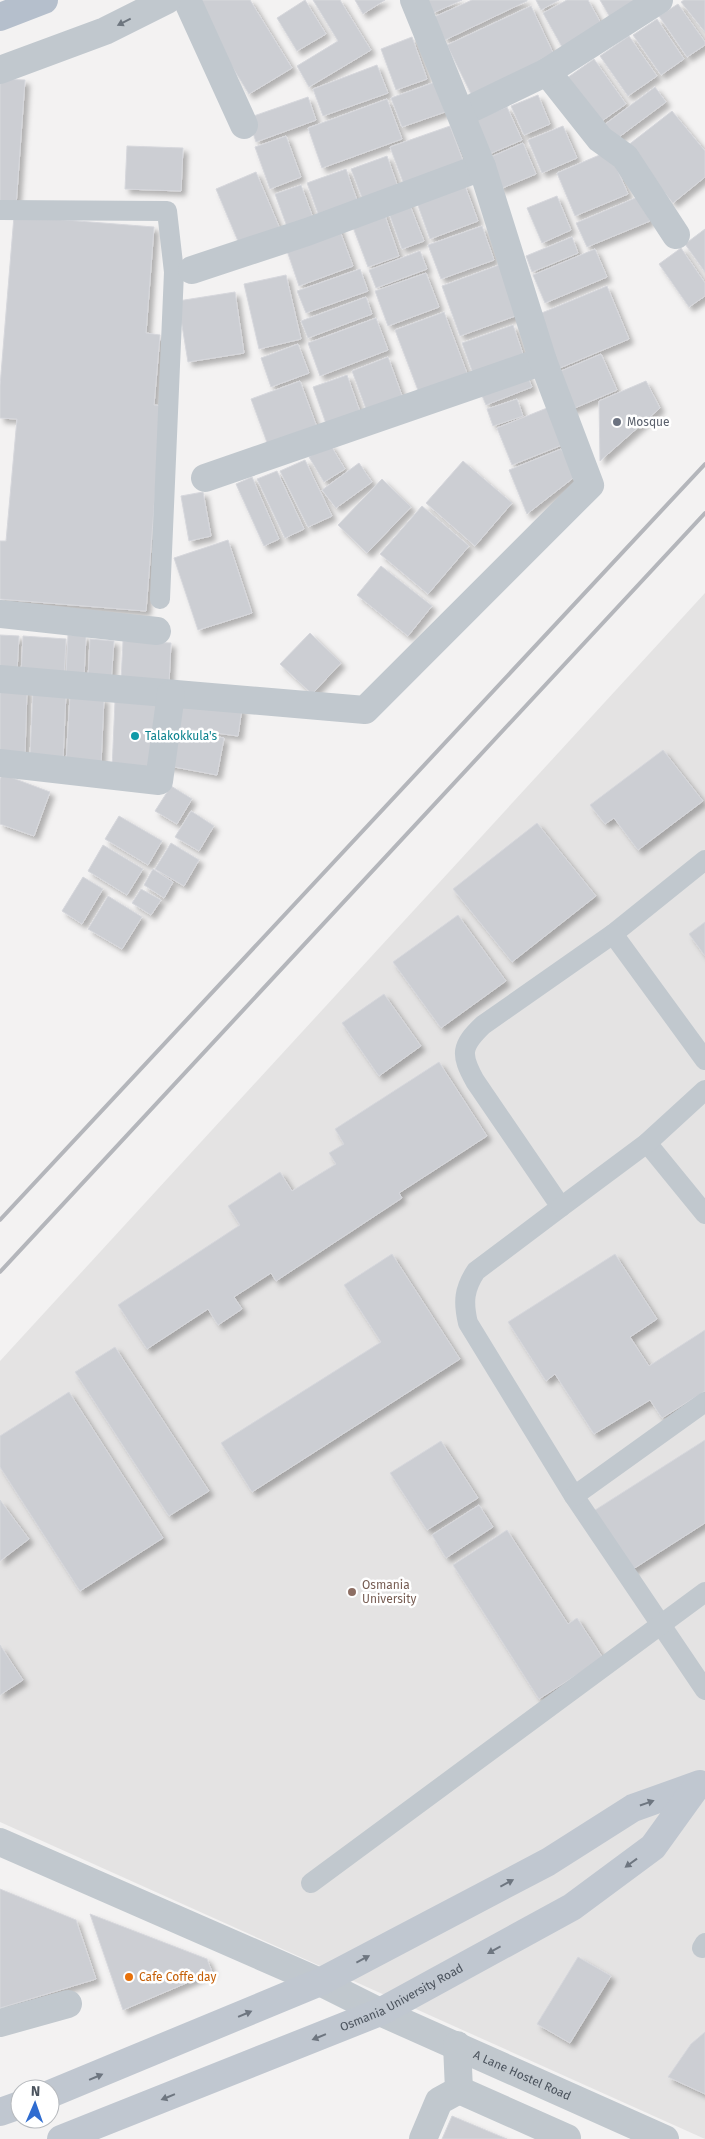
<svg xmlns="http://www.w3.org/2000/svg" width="705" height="2139" viewBox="0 0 705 2139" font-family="'Fira Sans',sans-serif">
  <defs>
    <filter id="shadow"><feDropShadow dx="4.5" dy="4.5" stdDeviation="2.5" flood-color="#0004"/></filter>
  </defs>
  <rect width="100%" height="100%" fill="#f3f2f2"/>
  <path fill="#e4e3e3" d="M705 593V2139L0 1822V1361Z"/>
  <g fill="#ccced3" stroke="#d6d7dc" filter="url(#shadow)">
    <path d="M201 0H250L292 68 249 94 194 5Z"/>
    <path d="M305 0 326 34 297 51 277 18Z"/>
    <path d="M313 0H340L371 50 309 87 297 66 338 41Z"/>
    <path d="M355 0H385L363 14Z"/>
    <path d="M427 0H462L433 13Z"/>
    <path d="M472 0H527V1L445 40 434 17Z"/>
    <path d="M536 0H559L541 10Z"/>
    <path d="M567 0H588L602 25 562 47 543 13Z"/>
    <path d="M600 0H646L611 19Z"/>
    <path d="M684 0H705V32L681 2Z"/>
    <path d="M678 4 705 42V45L687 57 659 16Z"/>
    <path d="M531 6 555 57 472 96 447 45Z"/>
    <path d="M657 19 684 59 661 75 633 35Z"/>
    <path d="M629 36 657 76 628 96 600 56Z"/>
    <path d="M412 37 427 79 396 90 381 49Z"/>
    <path d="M594 59 626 104 599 123 567 78Z"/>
    <path d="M377 65 388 93 323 116 313 89Z"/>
    <path d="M0 79 25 80 16 206 0 205Z"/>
    <path d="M435 82 445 112 402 127 391 98Z"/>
    <path d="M655 87 666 102 615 140 604 125Z"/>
    <path d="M538 95 550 124 524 135 511 106Z"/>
    <path d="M308 97 316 120 256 142 248 118Z"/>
    <path d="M387 99 402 139 322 168 308 128Z"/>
    <path d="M507 107 522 140 487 155 472 121Z"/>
    <path d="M672 111 705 151V177L673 203 627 146Z"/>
    <path d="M450 126 466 169 406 190 390 147Z"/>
    <path d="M563 126 577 158 542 173 528 140Z"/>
    <path d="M286 136 301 177 270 189 255 147Z"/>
    <path d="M523 143 536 174 500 189 486 159Z"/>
    <path d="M127 146 183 148 181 191 125 189Z"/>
    <path d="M609 151 628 194 575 216 557 173Z"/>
    <path d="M387 156 399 190 364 203 351 169Z"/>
    <path d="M346 169 359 206 320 219 307 183Z"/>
    <path d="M256 172 280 229 240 246 216 189Z"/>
    <path d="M464 183 478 221 430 239 416 200Z"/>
    <path d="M301 185 316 226 290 235 275 194Z"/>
    <path d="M557 196 571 230 542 243 527 208Z"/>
    <path d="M640 196 650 221 587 247 576 223Z"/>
    <path d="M407 198 424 241 402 249 386 205Z"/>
    <path d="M383 210 399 256 368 267 351 222Z"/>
    <path d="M14 216 154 227 146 333 160 335 154 405 162 406 146 611 0 599V541H6L17 419 0 418V386Z"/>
    <path d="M337 223 353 266 299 286 284 242Z"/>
    <path d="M482 226 494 260 441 279 428 245Z"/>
    <path d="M705 229V272L685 244Z"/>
    <path d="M572 237 578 253 532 272 526 256Z"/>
    <path d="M681 248 705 283V296L689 307 659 264Z"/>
    <path d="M595 249 607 277 545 303 533 275Z"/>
    <path d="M420 251 427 269 376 288 369 270Z"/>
    <path d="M499 265 518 315 460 336 442 286Z"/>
    <path d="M360 269 368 291 306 313 297 291Z"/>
    <path d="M426 273 439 307 388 326 375 291Z"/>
    <path d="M286 275 301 339 259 349 244 284Z"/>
    <path d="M607 286 629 339 555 370 532 317Z"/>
    <path d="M235 292 244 353 188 362 178 301Z"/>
    <path d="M366 297 372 314 308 338 301 321Z"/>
    <path d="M444 312 468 376 419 393 395 330Z"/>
    <path d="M376 318 388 350 320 376 308 343Z"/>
    <path d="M513 325 525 360 475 379 462 343Z"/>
    <path d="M298 344 309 373 271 387 261 358Z"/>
    <path d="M601 354 617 390 570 410 554 374Z"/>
    <path d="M388 357 405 404 369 417 352 371Z"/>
    <path d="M526 373 532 387 486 405 480 391Z"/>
    <path d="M347 375 363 420 329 432 313 387Z"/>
    <path d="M300 381 318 430 269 448 251 399Z"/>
    <path d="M646 381 660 408 600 461 599 401Z"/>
    <path d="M517 399 523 416 493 426 487 409Z"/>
    <path d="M547 408 562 445 512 465 497 428Z"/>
    <path d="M330 444 345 469 324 482 309 457Z"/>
    <path d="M561 449 577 475 527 514 509 470Z"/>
    <path d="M305 460 332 516 308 527 280 471Z"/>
    <path d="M463 461 512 503 475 546 426 503Z"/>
    <path d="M359 463 372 482 336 508 322 490Z"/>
    <path d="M277 471 304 529 285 538 257 479Z"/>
    <path d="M252 477 279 539 264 546 236 484Z"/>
    <path d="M382 479 411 507 367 553 338 525Z"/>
    <path d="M203 492 211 536 189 541 181 496Z"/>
    <path d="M422 506 469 546 428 594 380 554Z"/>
    <path d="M228 540 252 613 198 630 174 558Z"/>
    <path d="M381 566 432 606 408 636 357 595Z"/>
    <path d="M310 633 341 663 312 694 280 664Z"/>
    <path d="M0 635 19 636 17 671 0 670Z"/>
    <path d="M68 635 86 636 84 677 66 675Z"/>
    <path d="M23 636 66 639 64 677 21 675Z"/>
    <path d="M90 639 114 641 111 682 88 680Z"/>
    <path d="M123 641 171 643 169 683 121 680Z"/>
    <path d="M0 688 27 689 25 754 0 753Z"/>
    <path d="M33 692 66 693 63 760 30 758Z"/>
    <path d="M70 696 104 698 101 764 66 763Z"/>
    <path d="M177 699 242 708 238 736 173 727Z"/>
    <path d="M115 701 157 703 154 771 112 769Z"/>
    <path d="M170 728 224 738 217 775 164 765Z"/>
    <path d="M663 750 703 801 638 850 614 818 605 824 590 805Z"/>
    <path d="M2 774 50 792 34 836 0 824V780Z"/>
    <path d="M171 786 192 799 177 824 155 811Z"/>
    <path d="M191 811 214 826 199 851 175 837Z"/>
    <path d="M119 816 162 841 148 865 105 839Z"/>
    <path d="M537 823 596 896 512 962 453 889Z"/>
    <path d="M171 843 199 860 184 886 155 869Z"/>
    <path d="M103 845 143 869 127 895 88 871Z"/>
    <path d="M153 869 173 882 164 898 144 885Z"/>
    <path d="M83 877 103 889 82 924 62 911Z"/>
    <path d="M141 889 161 900 151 915 132 903Z"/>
    <path d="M108 896 142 917 122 949 88 929Z"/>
    <path d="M458 915 506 981 441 1028 393 962Z"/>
    <path d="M705 922V956L689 934Z"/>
    <path d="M384 994 421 1046 379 1076 342 1023Z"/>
    <path d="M439 1062 487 1136 399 1193 402 1198 276 1281 271 1273 234 1297 242 1309 218 1325 208 1309 147 1349 118 1305 240 1225 228 1206 280 1172 292 1191 336 1164 329 1153 344 1144 335 1129Z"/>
    <path d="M392 1254 460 1359 252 1492 221 1443 381 1342 344 1285Z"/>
    <path d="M615 1254 657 1319 630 1337 649 1366 705 1330V1391L662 1418 650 1400 594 1434 555 1374 546 1381 508 1322Z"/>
    <path d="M115 1347 209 1491 169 1516 75 1372Z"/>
    <path d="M69 1392 163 1538 80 1591 0 1467V1436Z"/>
    <path d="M705 1440V1523L630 1571 592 1512Z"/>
    <path d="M441 1441 478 1498 427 1530 390 1473Z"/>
    <path d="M0 1500 29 1539 0 1561Z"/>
    <path d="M479 1505 493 1527 446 1558 432 1535Z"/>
    <path d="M507 1530 568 1624 577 1618 603 1658 539 1699 453 1565Z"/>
    <path d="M0 1645 23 1680 0 1695Z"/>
    <path d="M0 1889 76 1920 96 1979 0 2008Z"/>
    <path d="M90 1914 207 1959 212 1972 123 2010Z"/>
    <path d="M578 1957 611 1976 570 2043 537 2024Z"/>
    <path d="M705 2032V2094L668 2077 691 2044Z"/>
    <path d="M452 2116 507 2139H442Z"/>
  </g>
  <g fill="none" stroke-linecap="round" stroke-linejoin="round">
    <g stroke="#c1c8ce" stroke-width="20">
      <path d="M0 210 167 211 174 272 160 599"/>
      <path d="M705 860 613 934 483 1025C461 1046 460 1054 475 1081L561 1207 476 1271C464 1289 463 1302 468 1323L574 1496 705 1690"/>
      <path d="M613 934 705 1060"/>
      <path d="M647 1143 705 1214"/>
      <path d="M561 1207 647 1143 705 1090"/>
      <path d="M574 1496 705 1402"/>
      <path d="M311 1883 705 1592"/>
      <path d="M702 1948 705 1943"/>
    </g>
    <g stroke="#c1c8ce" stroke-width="28">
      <path d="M187 0 244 125"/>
      <path d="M547 72 600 139 625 157 676 235"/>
      <path d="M462 113 547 72 659 0"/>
      <path d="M192 270 307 232 482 167"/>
      <path d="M205 478 543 361"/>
      <path d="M0 614 157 631"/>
      <path d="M0 679 365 710 590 485 543 361 482 167 414 0"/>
      <path d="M0 763 159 781 171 694"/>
      <path id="s1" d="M0 1842 320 1982 380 2012 665 2139"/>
      <path d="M0 2023 68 2004"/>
      <path d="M459 2090 567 2138"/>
      <path d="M423 2139 439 2101 459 2090 457 2045"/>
    </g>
    <path stroke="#c1c8ce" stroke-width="28" d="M0 70 105 31 167 0"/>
    <g stroke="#c0c7d0" stroke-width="28">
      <path d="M50 2094 320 1982 548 1862 633 1808 700 1784"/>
      <path d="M0 2112 20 2105"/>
      <path id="s2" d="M61 2139 380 2012 572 1907 653 1847 697 1786"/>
    </g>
    <path stroke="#b5bfcc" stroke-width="28" d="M0 17 44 0"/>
    <g stroke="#b4b6bb" stroke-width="4">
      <path d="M0 1220 705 464"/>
      <path d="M0 1272 705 513"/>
    </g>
  </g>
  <defs><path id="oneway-solid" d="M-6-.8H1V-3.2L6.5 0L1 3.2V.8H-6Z" transform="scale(1.25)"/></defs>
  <use fill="#6e767f" href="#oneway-solid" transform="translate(124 22) rotate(153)"/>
  <g fill="#6e7680">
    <use href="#oneway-solid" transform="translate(647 1803) rotate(-19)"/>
    <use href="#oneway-solid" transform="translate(631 1863) rotate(144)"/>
    <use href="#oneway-solid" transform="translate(507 1883) rotate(-28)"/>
    <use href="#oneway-solid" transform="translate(494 1950) rotate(151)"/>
    <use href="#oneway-solid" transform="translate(363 1959) rotate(-28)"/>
    <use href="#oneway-solid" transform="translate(245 2014) rotate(-23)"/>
    <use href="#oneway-solid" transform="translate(319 2037) rotate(158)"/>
    <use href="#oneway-solid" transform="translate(96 2077) rotate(-23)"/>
    <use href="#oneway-solid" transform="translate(168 2097) rotate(158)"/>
  </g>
  <circle fill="#6b7280" stroke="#fff" stroke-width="2" cx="617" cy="422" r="5"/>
  <circle fill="#0f9aa8" stroke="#fff" stroke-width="2" cx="135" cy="736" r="5"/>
  <circle fill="#8d6e63" stroke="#fff" stroke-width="2" cx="352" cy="1592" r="5"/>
  <circle fill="#e8710a" stroke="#fff" stroke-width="2" cx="129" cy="1977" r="5"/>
  <g text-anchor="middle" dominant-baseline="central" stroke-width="5" stroke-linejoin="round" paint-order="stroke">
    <g font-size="12" fill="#5b616d" stroke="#fff" text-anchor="start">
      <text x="627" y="422">Mosque</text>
    </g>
    <g font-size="12" fill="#0d838f" stroke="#fff" text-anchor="start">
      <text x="145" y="736">Talakokkula's</text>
    </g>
    <g font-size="12" fill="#785e54" stroke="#fff" text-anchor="start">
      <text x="362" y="1585">Osmania<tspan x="362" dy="14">University</tspan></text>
    </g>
    <g font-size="12" fill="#c56008" stroke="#fff" text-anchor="start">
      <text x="139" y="1977">Cafe Coffe day</text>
    </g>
    <g font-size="12" fill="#4b535d" stroke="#fff">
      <text stroke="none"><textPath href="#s2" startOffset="369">Osmania University Road</textPath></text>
      <text stroke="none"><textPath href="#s1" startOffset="572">A Lane Hostel Road</textPath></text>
    </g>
  </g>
  <g transform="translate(35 2104) rotate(2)"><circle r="24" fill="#ffffff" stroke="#b7babe"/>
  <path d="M0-4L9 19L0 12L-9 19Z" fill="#2f6cd0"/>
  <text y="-8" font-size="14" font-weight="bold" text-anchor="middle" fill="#4b535d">N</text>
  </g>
</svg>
